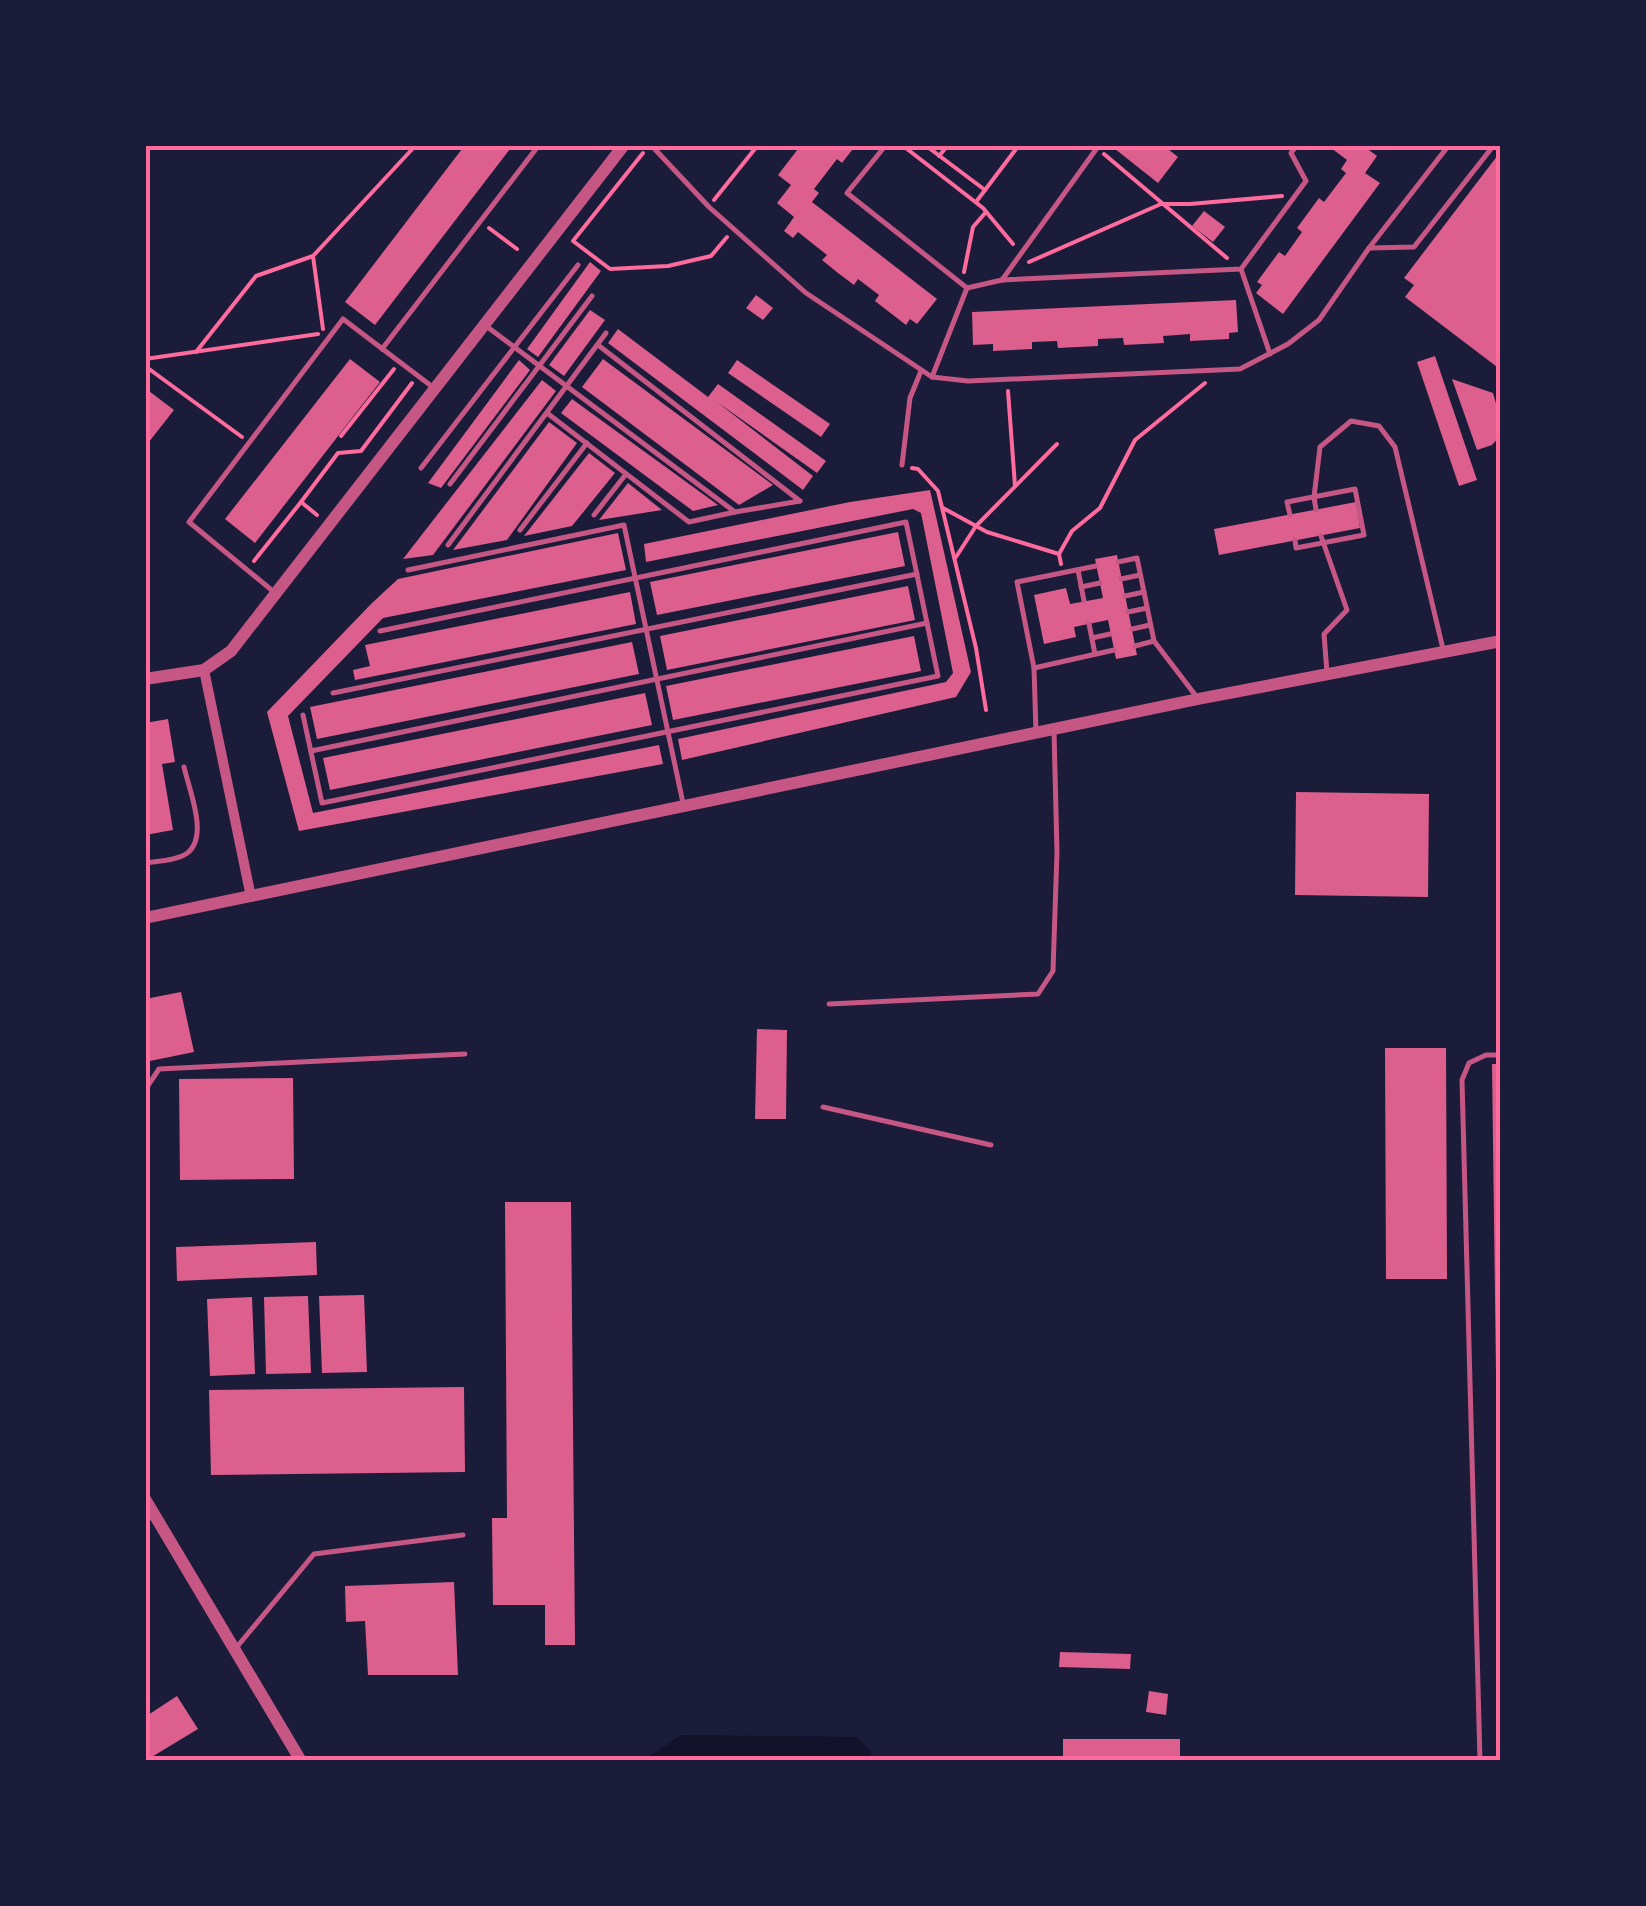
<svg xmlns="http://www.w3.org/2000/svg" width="1646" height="1906" viewBox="0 0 1646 1906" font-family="'DejaVu Sans',sans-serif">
  <rect width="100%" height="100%" fill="#1b1b3a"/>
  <path fill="#12122b" d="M681 1735 857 1737 871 1751V1761H642Z"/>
  <g fill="#dd5f8e">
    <path d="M465 145H513L375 325 345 302Z"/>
    <path d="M801 145H856L842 163 837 159 814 189 819 193 812 202 937 299 917 324 910 319 906 325 875 301 879 295 858 279 854 285 838 273 822 260 827 255 798 232 793 238 784 231 794 217 777 203 791 185 778 175Z"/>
    <path d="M1110 145H1163L1178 157 1158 183Z"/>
    <path d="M1327 145H1363L1369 150 1377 156 1365 173 1380 183 1283 314 1256 293 1262 285 1257 282 1279 252 1285 256 1302 232 1297 228 1319 198 1324 202 1346 173 1341 169 1347 160Z"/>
    <path d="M1501 151V370L1405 297 1414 285 1404 278Z"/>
    <path d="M1204 211 1225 227 1213 242 1192 226Z"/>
    <path d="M590 262 601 271 538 357 527 349Z"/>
    <path d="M756 295 773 308 763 320 746 308Z"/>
    <path d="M1236 300 1238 332 1229 333V339L1190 341V334L1163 336 1164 343 1124 345 1123 338 1098 339V346L1058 348 1057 341 1032 342V349L993 351V344L973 345 972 312Z"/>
    <path d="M590 310 605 320 564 376 549 365Z"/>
    <path d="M618 329 708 397 718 384 826 461 817 473 717 402 813 476 803 490 608 343Z"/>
    <path d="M1435 356 1477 480 1459 486 1417 362Z"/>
    <path d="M350 359 380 382 255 543 225 519Z"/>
    <path d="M603 359 773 485 739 505 582 387Z"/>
    <path d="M519 360 530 370 441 488 428 483Z"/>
    <path d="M737 360 830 424 821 437 728 373Z"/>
    <path d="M1452 379 1493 393 1501 421V435L1492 445 1477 450Z"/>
    <path d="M542 380 556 391 433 555 403 559Z"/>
    <path d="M145 388 174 410 145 447Z"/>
    <path d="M572 399 718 505 693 511 561 413Z"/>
    <path d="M549 422 577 443 507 540 453 550Z"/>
    <path d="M589 453 615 473 572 526 524 536Z"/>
    <path d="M628 483 662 510 599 520Z"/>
    <path d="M930 490 971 672 956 697 682 760 678 739 946 682 953 673 921 513 913 509 646 562 644 544 850 502Z"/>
    <path d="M1356 502 1360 528 1219 555 1214 529Z"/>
    <path d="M898 532 905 566 657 615 650 582Z"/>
    <path d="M618 533 626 570 383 618 288 716 313 813 659 745 663 764 299 831 267 712 372 603 398 579Z"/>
    <path d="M1117 555 1137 655 1116 659 1108 620 1074 627 1076 637 1044 644 1034 595 1066 588 1070 604 1103 598 1095 559Z"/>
    <path d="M908 586 915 620 667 670 660 636Z"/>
    <path d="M630 592 636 624 355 680 353 670 370 666 365 645Z"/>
    <path d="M914 636 921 671 673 720 666 686Z"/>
    <path d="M632 642 639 674 317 739 310 707Z"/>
    <path d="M645 693 652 725 330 790 323 758Z"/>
    <path d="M168 719 175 762 162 764 173 830 145 835V723Z"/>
    <path d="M1296 792 1429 794 1428 897 1295 895Z"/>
    <path d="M181 992 194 1052 145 1062V999Z"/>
    <path d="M757 1029 787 1030 786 1119H755Z"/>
    <path d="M1385 1048H1446L1447 1279H1386Z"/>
    <path d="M1492 1064H1501V1452H1497Z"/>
    <path d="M293 1078 294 1179 180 1180 179 1079Z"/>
    <path d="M505 1202H571L575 1645H545V1605H493L492 1518H507Z"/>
    <path d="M316 1242 317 1275 177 1281 176 1247Z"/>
    <path d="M364 1295 367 1372 322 1373 319 1296Z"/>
    <path d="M308 1296 311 1373 266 1374 264 1297Z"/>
    <path d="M252 1297 255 1374 210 1376 207 1299Z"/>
    <path d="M464 1387 465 1472 211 1475 209 1390Z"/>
    <path d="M454 1582 458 1675H368L365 1621 346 1622 345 1586Z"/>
    <path d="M1060 1652 1131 1654 1130 1669 1059 1667Z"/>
    <path d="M1149 1691 1168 1694 1166 1715 1146 1712Z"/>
    <path d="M177 1696 198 1729 145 1761V1717Z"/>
    <rect x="1063" y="1739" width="117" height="22"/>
  </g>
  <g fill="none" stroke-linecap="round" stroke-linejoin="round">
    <g stroke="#ff6b9d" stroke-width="4">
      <path d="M902 145 983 208 1013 244"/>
      <path d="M925 145 985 190"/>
      <path d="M643 153 573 241 610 269 668 266 711 256 727 237"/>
      <path d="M1104 154 1227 258"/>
      <path d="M939 156 948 145"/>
      <path d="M145 162 147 169"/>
      <path d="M714 200 758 145"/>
      <path d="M976 202 1019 145"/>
      <path d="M489 228 517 249"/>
      <path d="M313 256 416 145"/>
      <path d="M1029 262 1161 204H1190L1282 196"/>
      <path d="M964 272 973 227 986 212"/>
      <path d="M196 352 256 276 313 256 323 329"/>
      <path d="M145 359 318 334"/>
      <path d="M145 366 242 437"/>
      <path d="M1008 391 1015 486"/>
      <path d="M341 436 394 369"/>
      <path d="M912 468 918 469 938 491 976 648 986 710"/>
      <path d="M943 508 987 532 1059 554 1061 564"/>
      <path d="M317 515 301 502 338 453 361 451 412 383"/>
      <path d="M1059 554 1072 531 1100 508 1135 440 1205 383"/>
      <path d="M956 557 976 526 1057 444"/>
      <path d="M254 561 301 502"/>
    </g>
    <g stroke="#c65784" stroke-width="5">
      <path d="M651 145 709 207 806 293 932 377 968 381 1240 369 1288 344 1319 320 1369 248 1449 145"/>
      <path d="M886 145 847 193 967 288 1002 280 1241 269 1306 181 1291 153 1297 145"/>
      <path d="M1369 248 1414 247 1494 145"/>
      <path d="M1241 269 1270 354"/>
      <path d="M1002 280 1097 148 1093 145"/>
      <path d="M486 326 735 512 800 501"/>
      <path d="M598 345 800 501"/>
      <path d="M382 349 539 145"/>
      <path d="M932 377 967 288"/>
      <path d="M547 413 689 522 735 512"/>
      <path d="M902 465 910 398 921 371"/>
      <path d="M421 468 578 265"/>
      <path d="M450 484 592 296"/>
      <path d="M1316 510 1314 497 1320 447 1351 421 1379 426 1395 447 1443 649"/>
      <path d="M594 515 626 474"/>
      <path d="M1290 515 1287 502 1355 489 1364 535 1296 548 1295 540"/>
      <path d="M520 530 587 443"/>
      <path d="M1321 536 1347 610 1324 634 1327 673"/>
      <path d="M448 545 606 333"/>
      <path d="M1118 562 1137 558 1154 641 1196 696"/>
      <path d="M408 570 624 525 683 803"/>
      <path d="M1078 570 1084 601"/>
      <path d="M1121 579 1140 575"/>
      <path d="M1081 587 1100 583"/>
      <path d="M274 592 189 522 343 319 434 388"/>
      <path d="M1125 596 1144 592"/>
      <path d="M1128 612 1147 608"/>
      <path d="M1089 624 1095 654"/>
      <path d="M1132 629 1150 625"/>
      <path d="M1092 638 1110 634"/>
      <path d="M1135 646 1154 641"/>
      <path d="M1034 668 1114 650"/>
      <path d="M333 693 917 574"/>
      <path d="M303 715 322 803 938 676 906 522 380 631"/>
      <path d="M1036 732 1034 668 1017 582 1096 566"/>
      <path d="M311 751 927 623"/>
      <path d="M145 863C157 861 175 861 186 854 210 838 189 790 184 767"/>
      <path d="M829 1004 1038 994 1053 971 1057 852 1054 731"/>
      <path d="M145 1090 159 1069 465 1054"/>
      <path d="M823 1107 991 1145"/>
      <path d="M236 1648 314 1554 463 1535"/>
      <path d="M1480 1761 1462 1080 1469 1063 1486 1055H1501"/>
    </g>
    <path stroke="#c65784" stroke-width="10" d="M204 670 251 897"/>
    <g stroke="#c65784" stroke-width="12">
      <path d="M145 679 204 670 231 651 624 145"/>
      <path d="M145 918 1198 699 1501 641"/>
      <path d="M145 1499 301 1761"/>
    </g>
  </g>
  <rect width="1646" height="1906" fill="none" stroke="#1b1b3a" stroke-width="295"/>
  <rect x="148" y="148" width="1350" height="1610" fill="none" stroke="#ff6b9d" stroke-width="4"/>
</svg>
